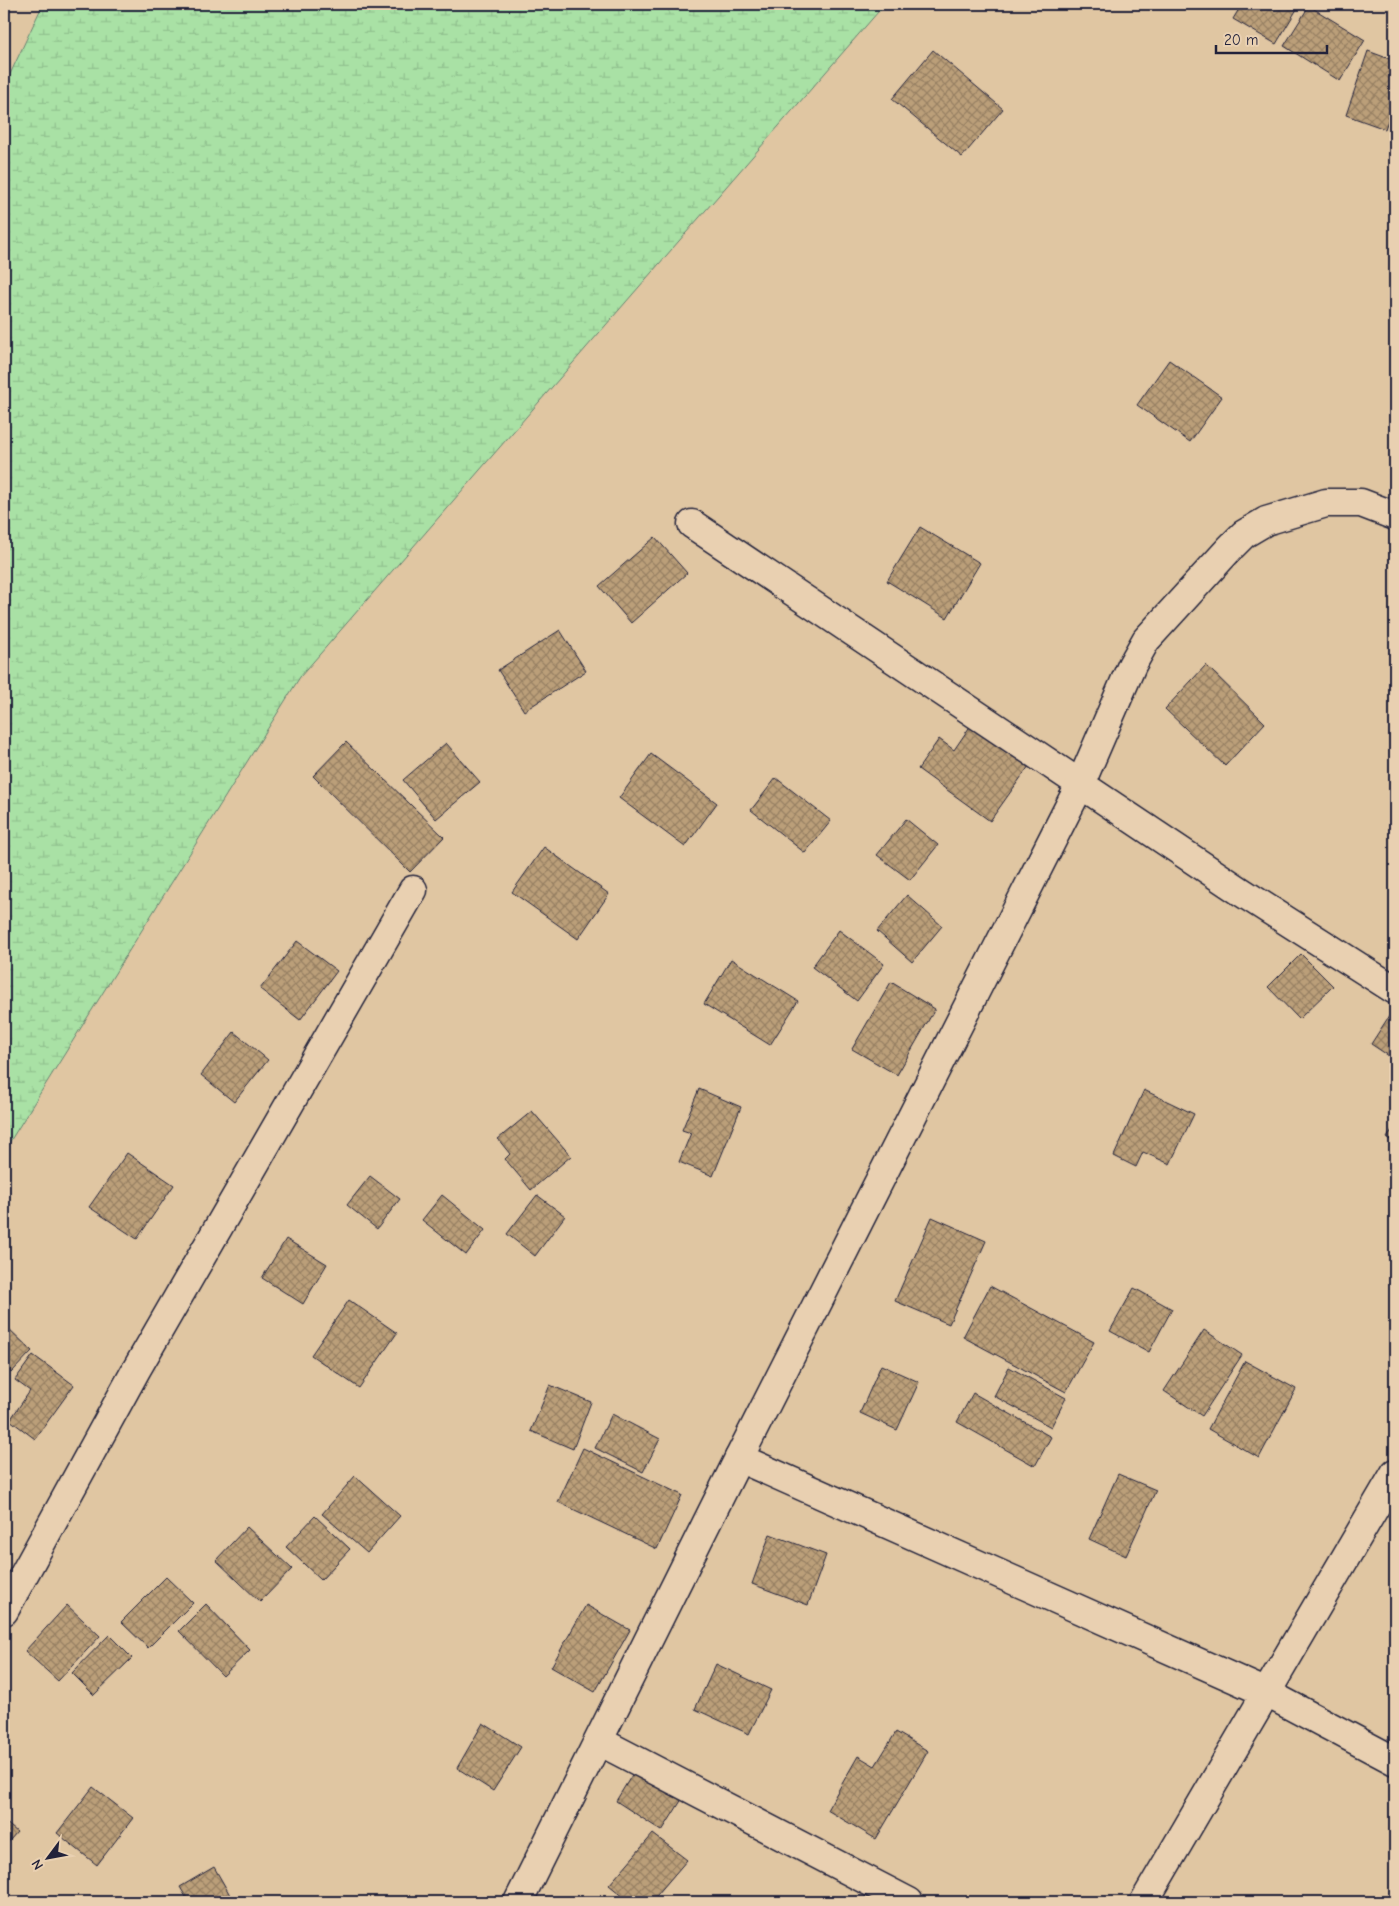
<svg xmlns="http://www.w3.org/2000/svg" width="1399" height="1906" viewBox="0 0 1399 1906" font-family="'Comic Neue',sans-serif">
  <defs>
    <pattern id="wetland-marsh" width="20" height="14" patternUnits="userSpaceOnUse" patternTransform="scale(1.25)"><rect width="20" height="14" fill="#a9e1a5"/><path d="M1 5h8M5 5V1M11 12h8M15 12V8" fill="none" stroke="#91c18f"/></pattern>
    <pattern id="building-cross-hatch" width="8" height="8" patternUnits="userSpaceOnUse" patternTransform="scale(1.25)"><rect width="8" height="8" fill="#bb9f79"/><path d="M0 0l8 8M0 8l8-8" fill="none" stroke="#988164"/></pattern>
  </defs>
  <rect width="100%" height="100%" fill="#e0c6a2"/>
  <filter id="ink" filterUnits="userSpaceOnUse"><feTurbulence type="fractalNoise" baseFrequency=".02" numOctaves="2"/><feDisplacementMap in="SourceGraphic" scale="10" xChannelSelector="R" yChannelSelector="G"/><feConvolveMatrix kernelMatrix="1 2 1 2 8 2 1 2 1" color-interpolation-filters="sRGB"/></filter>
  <g filter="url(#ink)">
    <path fill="url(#wetland-marsh)" stroke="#668270" d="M43 4H885L300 677 4 1151V87Z"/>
    <g fill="url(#building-cross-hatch)" stroke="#22223b">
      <path d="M1242 4H1300L1276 44 1233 19Z"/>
      <path d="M1309 6 1365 40 1340 81 1284 46Z"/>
      <path d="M933 50 1003 109 962 157 892 99Z"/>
      <path d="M1368 51 1395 61V100L1385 129 1346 115Z"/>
      <path d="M1169 360 1222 397 1190 442 1137 405Z"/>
      <path d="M920 527 980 563 947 618 887 581Z"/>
      <path d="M655 537 687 573 631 623 599 586Z"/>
      <path d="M560 630 586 671 524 711 498 670Z"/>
      <path d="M1206 665 1265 723 1225 766 1165 709Z"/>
      <path d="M971 725 1029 766 990 821 918 769 939 739 954 750Z"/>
      <path d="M346 742 444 837 410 872 313 776Z"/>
      <path d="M446 743 480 782 436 819 403 780Z"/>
      <path d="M651 754 717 803 685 847 619 798Z"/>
      <path d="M776 778 831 821 805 853 751 810Z"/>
      <path d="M906 819 938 845 910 880 877 855Z"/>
      <path d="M544 847 609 894 578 939 512 892Z"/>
      <path d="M907 895 942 926 912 962 877 931Z"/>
      <path d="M839 930 884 964 857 1001 812 967Z"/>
      <path d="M297 941 337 971 300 1020 260 989Z"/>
      <path d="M1301 954 1333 986 1299 1019 1268 987Z"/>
      <path d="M731 959 798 1001 770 1045 704 1004Z"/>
      <path d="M891 982 935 1009 897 1075 852 1049Z"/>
      <path d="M1395 1007V1060L1371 1044Z"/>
      <path d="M234 1032 268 1060 234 1102 201 1075Z"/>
      <path d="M699 1089 741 1107 713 1176 679 1162 691 1133 682 1130Z"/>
      <path d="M1144 1090 1194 1114 1170 1164 1143 1152 1136 1167 1114 1156Z"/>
      <path d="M532 1111 571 1156 531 1190 505 1159 510 1154 498 1139Z"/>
      <path d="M1395 1125V1143L1387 1138Z"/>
      <path d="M127 1153 174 1185 137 1239 89 1207Z"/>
      <path d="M370 1176 400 1199 377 1229 347 1205Z"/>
      <path d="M442 1195 485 1230 466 1255 422 1220Z"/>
      <path d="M537 1195 565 1216 535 1256 507 1234Z"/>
      <path d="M932 1217 986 1241 949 1324 895 1301Z"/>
      <path d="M286 1239 327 1264 303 1304 262 1278Z"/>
      <path d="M990 1286 1094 1342 1066 1392 963 1337Z"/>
      <path d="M1134 1288 1172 1309 1149 1352 1110 1331Z"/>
      <path d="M349 1300 397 1333 359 1388 311 1355Z"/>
      <path d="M4 1324 32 1351 11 1373 4 1367Z"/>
      <path d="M1204 1330 1242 1355 1202 1416 1164 1391Z"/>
      <path d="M33 1355 74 1385 35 1439 10 1420 30 1391 15 1380Z"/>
      <path d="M1245 1361 1296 1389 1259 1458 1208 1429Z"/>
      <path d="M881 1365 919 1382 897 1430 860 1413Z"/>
      <path d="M1009 1367 1066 1398 1051 1427 994 1396Z"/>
      <path d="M550 1385 591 1402 573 1449 531 1431Z"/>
      <path d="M973 1393 1051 1437 1035 1466 957 1422Z"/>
      <path d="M612 1414 660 1439 643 1472 595 1448Z"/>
      <path d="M583 1448 682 1495 657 1549 558 1502Z"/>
      <path d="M1118 1474 1156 1490 1126 1556 1089 1539Z"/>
      <path d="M355 1476 400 1516 367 1553 322 1514Z"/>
      <path d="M315 1516 350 1549 321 1580 286 1547Z"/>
      <path d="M247 1527 292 1569 260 1602 216 1560Z"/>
      <path d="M770 1534 826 1555 808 1605 752 1584Z"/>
      <path d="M166 1577 193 1603 148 1648 121 1622Z"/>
      <path d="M206 1604 250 1650 223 1676 179 1631Z"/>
      <path d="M67 1605 100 1636 58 1681 25 1651Z"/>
      <path d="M586 1605 630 1630 595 1692 551 1667Z"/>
      <path d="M109 1635 132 1658 94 1695 72 1673Z"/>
      <path d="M716 1664 771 1690 749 1734 695 1709Z"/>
      <path d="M483 1723 521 1747 493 1791 457 1768Z"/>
      <path d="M896 1732 928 1751 876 1839 827 1810 858 1756 875 1766Z"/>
      <path d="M638 1765 684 1796 662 1831 616 1801Z"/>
      <path d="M93 1787 133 1818 97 1865 57 1833Z"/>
      <path d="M4 1821 17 1832 4 1847Z"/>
      <path d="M653 1834 687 1860 651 1902H630L609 1885Z"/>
      <path d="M214 1867 234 1902H189L180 1887Z"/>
    </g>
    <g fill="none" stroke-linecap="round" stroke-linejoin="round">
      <defs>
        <g id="minor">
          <path d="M692 524 1240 891 1395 990"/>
          <path d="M739 1458 1267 1693 1395 1761"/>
          <path d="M4 1611 136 1370 413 890"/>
          <path d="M599 1741 909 1902"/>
          <path d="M518 1902 739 1458 1080 785 1132 665 1146 640 1230 548 1244 534 1266 521 1326 503H1361L1395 516"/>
          <path d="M1144 1902 1395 1473"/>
        </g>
      </defs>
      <use href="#minor" stroke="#22223b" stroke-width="31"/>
      <use href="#minor" stroke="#e9d0b1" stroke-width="28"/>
    </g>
  </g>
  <rect width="1399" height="1906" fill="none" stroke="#e9d0b1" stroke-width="20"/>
  <rect x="10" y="10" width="1379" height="1886" fill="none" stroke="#22223b" stroke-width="2" filter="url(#ink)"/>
  <g transform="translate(48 1858) rotate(238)" stroke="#e9d0b1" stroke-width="4" paint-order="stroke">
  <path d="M0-4L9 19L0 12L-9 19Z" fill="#22223b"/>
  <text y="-8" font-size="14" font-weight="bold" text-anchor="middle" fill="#22223b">N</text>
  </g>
  <path d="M1216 45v8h111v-8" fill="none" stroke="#22223b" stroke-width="2.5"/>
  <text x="1224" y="45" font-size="15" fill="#22223b" stroke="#e9d0b1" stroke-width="4" paint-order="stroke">20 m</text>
</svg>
